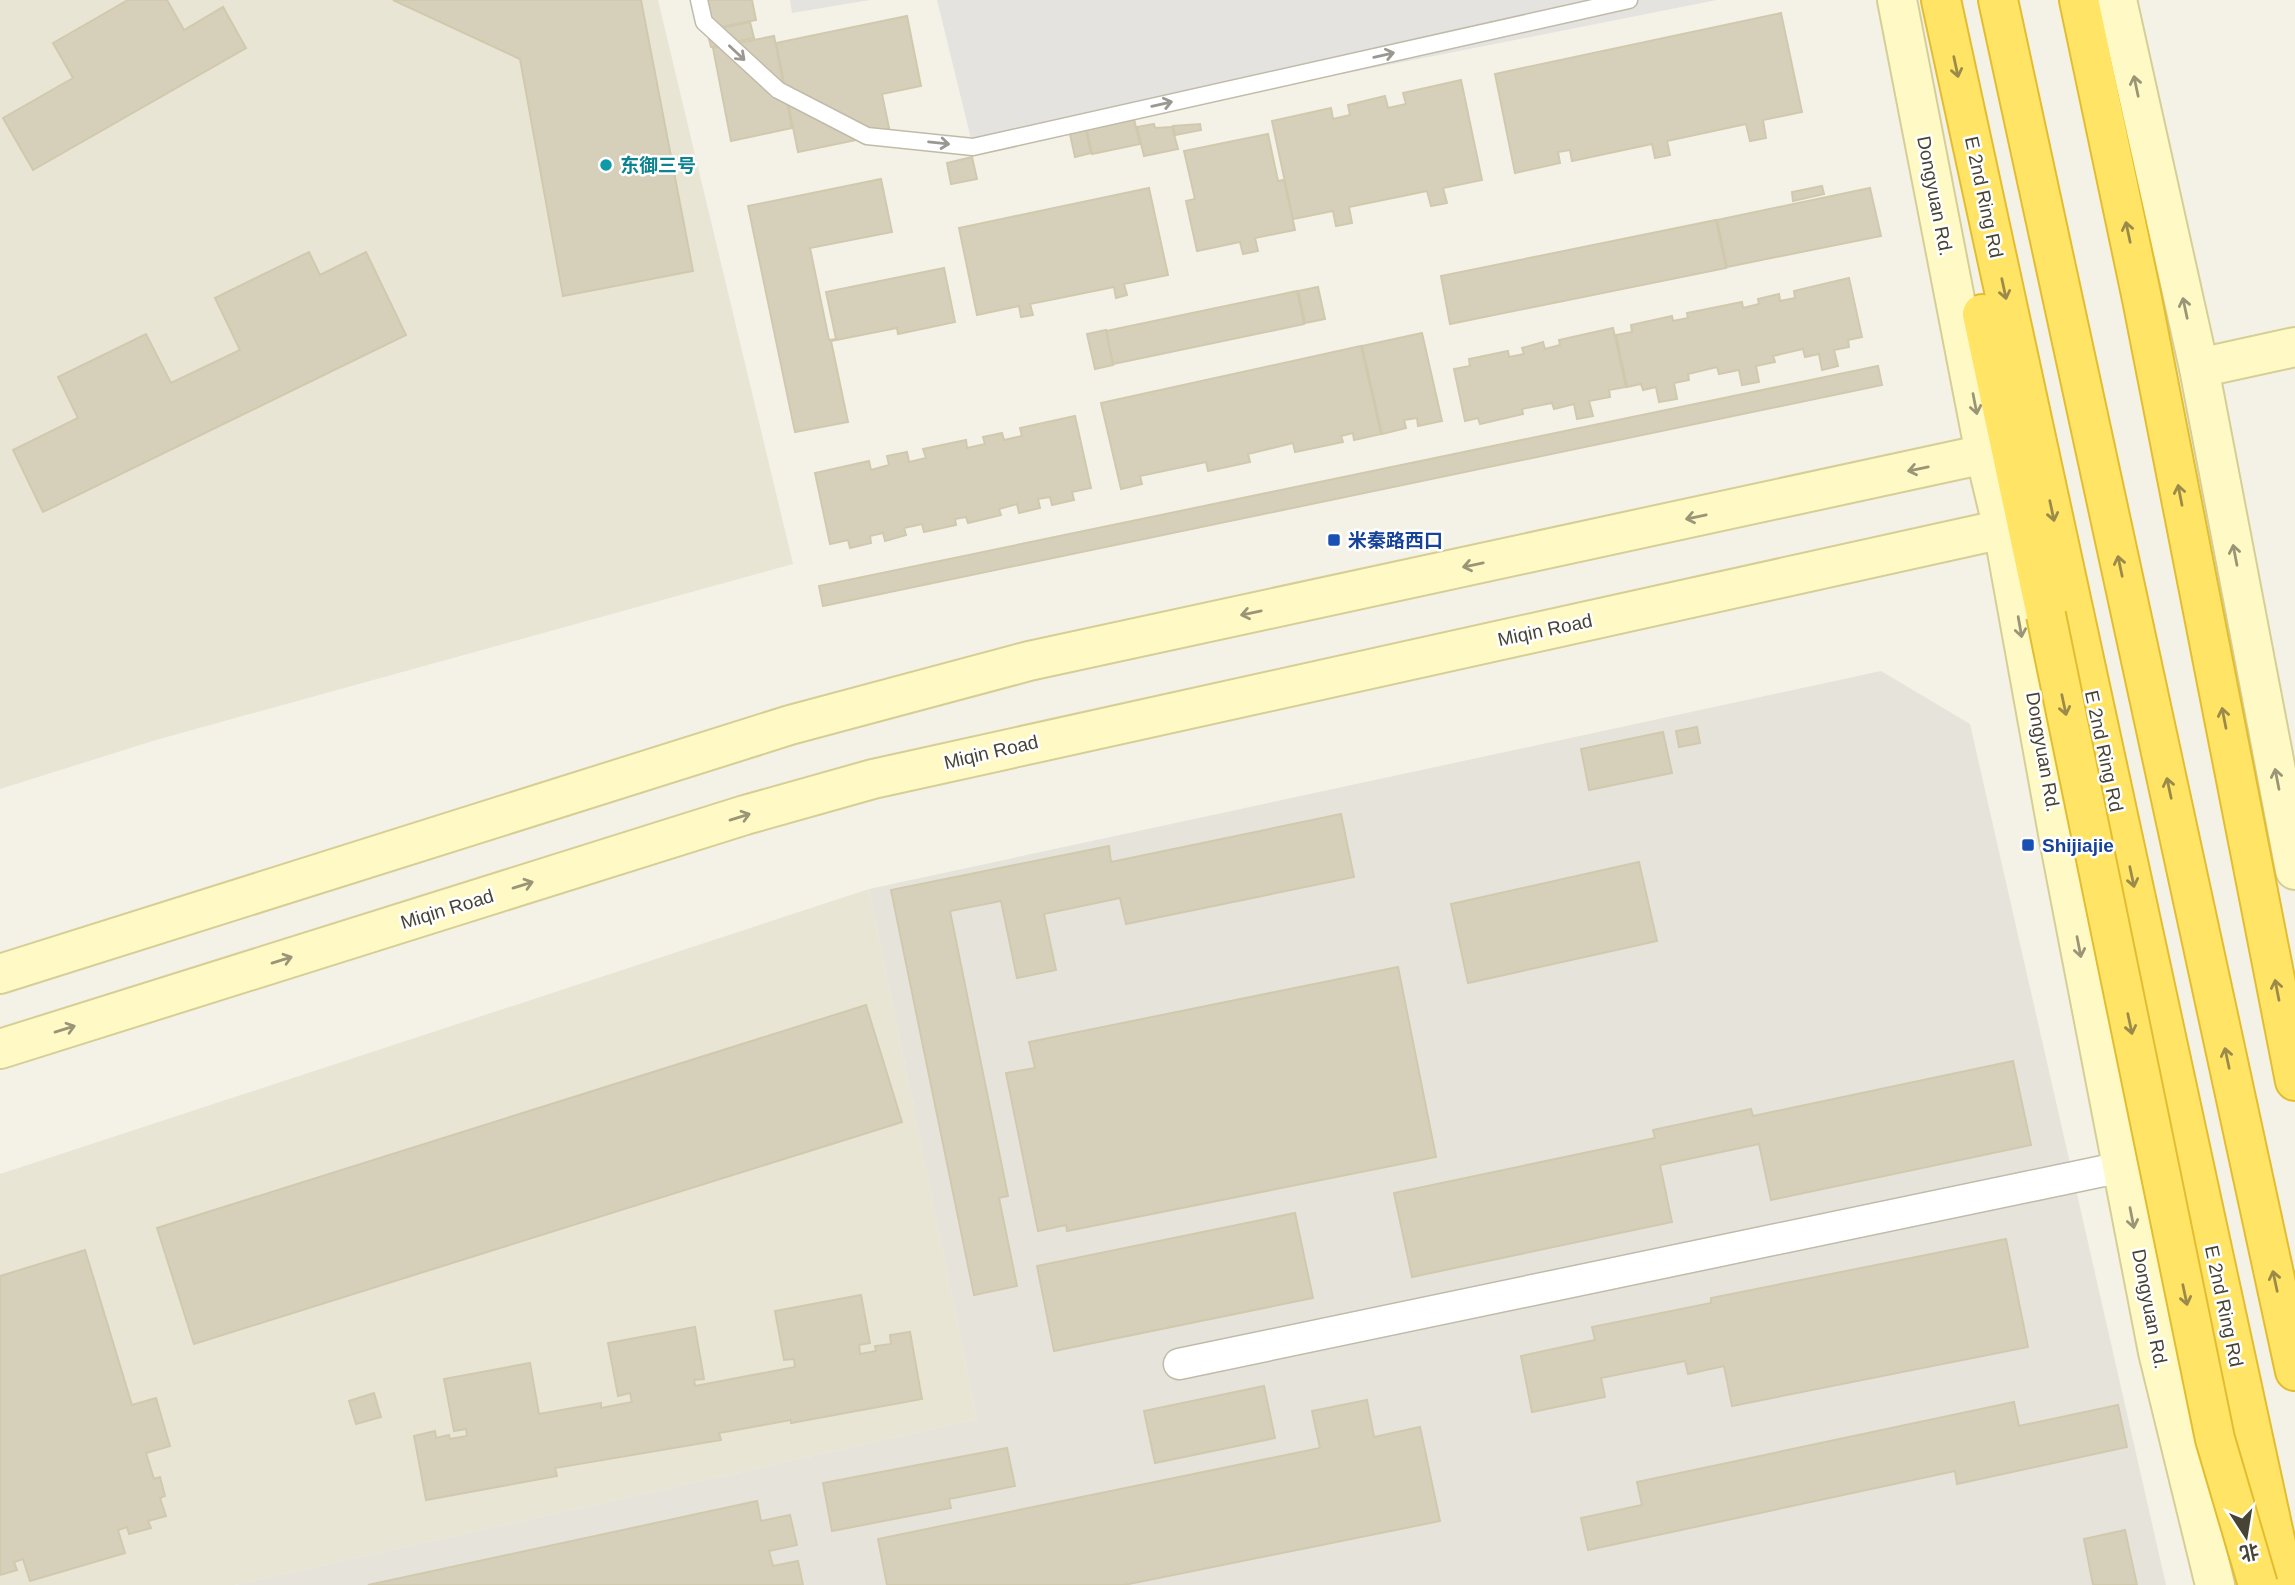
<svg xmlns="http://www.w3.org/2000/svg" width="2295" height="1585" viewBox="0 0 2295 1585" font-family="Arial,'Noto Sans SC',sans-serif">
  <rect width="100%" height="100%" fill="#f4f2e6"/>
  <g fill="#e8e5d4">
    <path d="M0 0H658L793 564 156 740 0 789Z"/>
    <path d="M869 889 977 1419 235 1585H0V1174Z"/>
  </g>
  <path fill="#e6e3db" d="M1881 671 1970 724 2166 1585H235L977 1419 869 889Z"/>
  <g fill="#e5e3df">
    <path d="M790 0H870L792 13Z"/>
    <path d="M937 0H1717L973 147Z"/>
  </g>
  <g fill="#d6d0bb" stroke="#d1c9ae" stroke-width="2">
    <path d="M128 0H167L184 30 223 7 246 48 33 170 3 118 73 78 53 43Z"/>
    <path d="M393 0H641L693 271 563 296 520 59Z"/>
    <path d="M705 0H752L756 20 711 29Z"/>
    <path d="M1781 13 1802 112 1763 120 1766 138 1750 141 1746 124 1667 141 1670 155 1655 158 1652 144 1572 161 1570 150 1558 152 1560 163 1515 173 1495 74Z"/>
    <path d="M907 16 921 86 882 94 890 133 798 152 776 43Z"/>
    <path d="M750 22 754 38 711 47 707 31Z"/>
    <path d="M774 36 792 128 731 141 713 48Z"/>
    <path d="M1461 80 1482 180 1443 188 1447 203 1431 206 1427 191 1349 207 1352 223 1336 226 1333 211 1293 219 1272 121 1331 108 1333 119 1350 115 1348 105 1385 96 1388 108 1406 104 1403 93Z"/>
    <path d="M1134 119 1140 144 1092 154 1085 122Z"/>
    <path d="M1084 122 1091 153 1075 157 1068 125Z"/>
    <path d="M1154 124 1155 128 1172 127 1178 149 1144 156 1137 127Z"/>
    <path d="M1200 124 1201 130 1175 135 1173 126Z"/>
    <path d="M1268 134 1278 181 1284 180 1295 230 1255 238 1258 251 1243 254 1240 242 1197 251 1186 201 1195 199 1184 151Z"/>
    <path d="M972 157 977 179 951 184 947 163Z"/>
    <path d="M881 179 892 232 810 248 829 340 836 339 826 292 944 268 955 322 898 334 897 328 831 341 848 422 795 432 748 206Z"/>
    <path d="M1822 186 1824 194 1793 201 1792 192Z"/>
    <path d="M1149 188 1168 275 1124 284 1127 295 1116 298 1114 287 1030 304 1033 315 1021 317 1019 306 977 315 959 228Z"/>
    <path d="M1870 188 1881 236 1727 267 1717 220Z"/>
    <path d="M1716 220 1726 268 1450 324 1441 276Z"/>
    <path d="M309 252 320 275 366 252 406 335 43 512 13 450 78 418 58 377 146 334 171 383 240 350 215 298Z"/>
    <path d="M1849 278 1862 337 1848 340 1849 347 1834 350 1838 366 1822 370 1819 354 1805 357 1803 349 1773 356 1775 362 1756 366 1759 382 1742 385 1739 370 1719 374 1717 367 1688 374 1689 380 1674 383 1677 399 1659 402 1656 387 1643 390 1641 384 1627 387 1616 335 1632 332 1631 325 1672 316 1673 321 1688 318 1687 313 1742 302 1743 308 1759 304 1758 299 1779 294 1780 301 1795 298 1794 291Z"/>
    <path d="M1318 287 1325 319 1305 323 1298 291Z"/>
    <path d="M1297 291 1304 324 1113 364 1106 331Z"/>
    <path d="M1613 328 1626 387 1609 390 1610 397 1589 401 1593 416 1577 419 1574 404 1554 409 1552 403 1522 409 1523 414 1480 424 1478 418 1465 421 1454 369 1470 366 1469 359 1508 351 1509 357 1524 354 1522 348 1543 342 1545 349 1560 345 1559 340Z"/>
    <path d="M1106 330 1113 365 1095 369 1087 334Z"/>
    <path d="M1422 333 1442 421 1418 426 1417 418 1404 420 1406 428 1382 434 1362 346Z"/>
    <path d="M1361 346 1381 434 1354 440 1353 433 1341 436 1343 442 1295 452 1293 443 1248 454 1250 462 1208 471 1206 462 1140 476 1142 484 1121 489 1101 403Z"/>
    <path d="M1878 366 1882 385 823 606 819 586Z"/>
    <path d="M1075 416 1091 488 1072 492 1074 500 1052 505 1050 497 1038 499 1040 508 1019 513 1017 504 999 509 1001 515 968 523 966 517 955 519 956 525 924 532 922 524 904 528 906 535 885 541 883 533 870 536 871 543 850 548 848 540 830 544 815 473 869 461 871 470 889 465 887 456 907 452 909 462 926 458 923 449 966 440 967 448 985 444 983 437 1002 433 1004 440 1022 436 1020 428Z"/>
    <path d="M1697 727 1700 743 1679 747 1676 731Z"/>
    <path d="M1663 732 1672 773 1589 790 1581 749Z"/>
    <path d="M1341 814 1354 877 1126 924 1120 898 1044 914 1056 970 1017 978 1001 901 950 911 1008 1196 999 1198 1017 1286 974 1295 891 890 1109 846 1111 862Z"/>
    <path d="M1639 862 1657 941 1468 983 1451 904Z"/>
    <path d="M1398 967 1436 1157 1067 1231 1066 1225 1038 1231 1006 1073 1035 1068 1029 1042Z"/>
    <path d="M866 1005 902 1122 194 1344 157 1228Z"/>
    <path d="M2013 1061 2031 1145 1771 1200 1759 1144 1660 1165 1672 1222 1412 1277 1394 1193 1655 1138 1653 1130 1751 1109 1753 1116Z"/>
    <path d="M1295 1213 1313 1298 1054 1351 1037 1266Z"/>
    <path d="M2006 1239 2028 1347 1732 1406 1724 1366 1688 1374 1685 1361 1601 1378 1605 1397 1532 1412 1521 1356 1595 1340 1592 1327 1711 1303V1298Z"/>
    <path d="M85 1250 132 1405 156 1398 170 1446 146 1453 154 1479 160 1477 165 1496 160 1498 166 1516 148 1521 151 1528 129 1534 127 1527 118 1530 125 1553 30 1581 23 1559 14 1562 17 1570 0 1575V1276Z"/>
    <path d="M861 1295 870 1343 859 1345 860 1354 876 1351 875 1346 891 1344 890 1335 910 1332 922 1399 791 1423V1420L719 1433 721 1440 555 1468 557 1476 426 1500 414 1436 435 1431 436 1438 449 1435 450 1439 467 1436 466 1429 454 1431 444 1379 530 1363 539 1414 601 1403V1408L632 1402 630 1393 618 1396 608 1343 695 1327 704 1379 694 1380 695 1386 795 1367 794 1359 784 1360 775 1311Z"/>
    <path d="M1264 1386 1275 1438 1155 1463 1144 1411Z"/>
    <path d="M374 1393 381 1417 356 1424 349 1401Z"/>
    <path d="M1367 1400 1374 1437 1420 1427 1440 1521 1124 1585H887L878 1539 1320 1448 1312 1411Z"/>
    <path d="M2014 1402 2019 1426 2118 1405 2127 1447 1957 1484 1955 1471 1588 1550 1581 1518 1642 1505 1637 1482Z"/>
    <path d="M1007 1448 1015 1486 949 1499 951 1508 832 1531 823 1483Z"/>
    <path d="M757 1501 761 1521 790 1515 797 1545 769 1551 773 1566 798 1561 803 1585H368Z"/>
    <path d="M2125 1530 2137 1585H2093L2084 1539Z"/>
  </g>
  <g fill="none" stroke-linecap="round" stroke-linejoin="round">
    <defs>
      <path id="lane" d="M699 0 704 22 778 90 867 136 973 147 1629 0"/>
      <path id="street" d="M1179 1364 2122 1167"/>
      <g id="secondary">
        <path d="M1897 0 1985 454 2003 529 2059 839 2158 1352 2215 1585"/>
        <path d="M2117 0 2199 368 2295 870"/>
        <path d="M2199 368 2295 347"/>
        <path d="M0 974 790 725 1029 661 1985 454"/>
        <path d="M0 1049 745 815 873 779 2003 529"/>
      </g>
      <g id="highway">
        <path d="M1941 0 2285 1585"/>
        <path d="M1998 0 2295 1371"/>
        <path d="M2079 0 2142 299 2295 1081"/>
        <path d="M1982 314 2046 615"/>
      </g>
    </defs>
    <use href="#lane" stroke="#c0bba9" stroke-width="19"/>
    <use href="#street" stroke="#c0bba9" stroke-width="33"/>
    <use href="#secondary" stroke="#d6ce95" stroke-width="42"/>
    <use href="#highway" stroke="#e3bd31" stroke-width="42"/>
    <use href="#lane" stroke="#fff" stroke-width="16"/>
    <use href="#street" stroke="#fff" stroke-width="30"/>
    <use href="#secondary" stroke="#fffac5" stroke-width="38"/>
    <use href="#highway" stroke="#ffe466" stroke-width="38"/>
    <defs>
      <path id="highway-bridge" d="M2046 615 2215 1439 2258 1585"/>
    </defs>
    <use href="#highway-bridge" stroke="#e3bd31" stroke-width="42" stroke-linecap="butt"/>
    <use href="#highway-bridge" stroke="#ffe466" stroke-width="38"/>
  </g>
  <defs><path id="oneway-shaft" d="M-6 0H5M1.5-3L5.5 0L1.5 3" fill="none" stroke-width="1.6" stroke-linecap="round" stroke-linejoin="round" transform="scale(1.75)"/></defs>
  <g stroke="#9a9890">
    <use href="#oneway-shaft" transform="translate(737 53) rotate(43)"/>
    <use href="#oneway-shaft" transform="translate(1384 55) rotate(-13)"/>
    <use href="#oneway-shaft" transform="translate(1162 104) rotate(-13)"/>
    <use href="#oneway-shaft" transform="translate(939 143) rotate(6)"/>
  </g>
  <g stroke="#9a8b4b">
    <use href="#oneway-shaft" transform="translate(1956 67) rotate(78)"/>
    <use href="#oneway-shaft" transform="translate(2128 232) rotate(-102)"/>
    <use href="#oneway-shaft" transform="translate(2004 289) rotate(78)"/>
    <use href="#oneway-shaft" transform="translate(2180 495) rotate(-101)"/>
    <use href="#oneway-shaft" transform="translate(2052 511) rotate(78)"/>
    <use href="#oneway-shaft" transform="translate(2120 566) rotate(-102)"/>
    <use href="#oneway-shaft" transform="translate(2064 705) rotate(78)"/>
    <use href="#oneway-shaft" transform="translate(2224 718) rotate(-101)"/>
    <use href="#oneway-shaft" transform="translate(2169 788) rotate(-102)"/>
    <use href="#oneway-shaft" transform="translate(2132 877) rotate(78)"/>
    <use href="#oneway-shaft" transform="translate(2277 990) rotate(-101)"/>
    <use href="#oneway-shaft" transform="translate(2130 1024) rotate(78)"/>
    <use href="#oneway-shaft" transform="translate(2227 1058) rotate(-102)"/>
    <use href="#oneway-shaft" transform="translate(2275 1281) rotate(-102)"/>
    <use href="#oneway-shaft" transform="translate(2185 1295) rotate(78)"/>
  </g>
  <g stroke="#9a9576">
    <use href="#oneway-shaft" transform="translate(2136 86) rotate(-102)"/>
    <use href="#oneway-shaft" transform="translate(2185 308) rotate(-102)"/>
    <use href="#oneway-shaft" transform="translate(1975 404) rotate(79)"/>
    <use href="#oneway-shaft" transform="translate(1918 469) rotate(168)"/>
    <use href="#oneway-shaft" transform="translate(1696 517) rotate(168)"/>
    <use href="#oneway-shaft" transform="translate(2235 555) rotate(-101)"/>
    <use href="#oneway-shaft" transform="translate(1473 565) rotate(168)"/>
    <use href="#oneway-shaft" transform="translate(1251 613) rotate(168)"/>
    <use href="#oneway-shaft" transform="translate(2020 627) rotate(80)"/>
    <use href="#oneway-shaft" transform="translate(2277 779) rotate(-101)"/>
    <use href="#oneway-shaft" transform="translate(740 817) rotate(-17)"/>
    <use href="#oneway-shaft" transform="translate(523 885) rotate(-17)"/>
    <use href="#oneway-shaft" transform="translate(2079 947) rotate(79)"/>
    <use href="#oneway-shaft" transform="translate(282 960) rotate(-17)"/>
    <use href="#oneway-shaft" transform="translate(65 1029) rotate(-17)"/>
    <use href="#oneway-shaft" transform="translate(2132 1218) rotate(79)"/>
  </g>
  <circle fill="#0f9aa8" stroke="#fff" stroke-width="2.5" cx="606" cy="165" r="7"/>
  <g fill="#1a4fb4" stroke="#fff" stroke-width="2.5">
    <rect x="1327" y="533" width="14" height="14" rx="3.5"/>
    <rect x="2021" y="838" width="14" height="14" rx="3.5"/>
  </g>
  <g text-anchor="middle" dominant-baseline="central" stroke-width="5" stroke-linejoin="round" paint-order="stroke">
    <g font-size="19" font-weight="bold" fill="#0d838f" stroke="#fff" text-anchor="start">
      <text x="620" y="165">东御三号</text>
    </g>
    <g font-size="19" fill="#474335" stroke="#fff">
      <text transform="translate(1935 196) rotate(79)">Dongyuan Rd.</text>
      <text transform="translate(1984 197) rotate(78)">E 2nd Ring Rd</text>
      <text transform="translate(1545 630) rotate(-12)">Miqin Road</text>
      <text transform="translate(2104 751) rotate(78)">E 2nd Ring Rd</text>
      <text transform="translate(991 752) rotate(-13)">Miqin Road</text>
      <text transform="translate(2043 752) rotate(80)">Dongyuan Rd.</text>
      <text transform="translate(447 909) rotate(-17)">Miqin Road</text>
      <text transform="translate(2224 1306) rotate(78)">E 2nd Ring Rd</text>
      <text transform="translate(2150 1309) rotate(79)">Dongyuan Rd.</text>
    </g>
    <g font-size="19" font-weight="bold" fill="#164399" stroke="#fff" text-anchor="start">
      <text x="1348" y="540">米秦路西口</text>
      <text x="2042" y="845">Shijiajie</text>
    </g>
  </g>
  <g transform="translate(2246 1536) rotate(168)" stroke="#ffffff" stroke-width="5" paint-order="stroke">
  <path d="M0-5L12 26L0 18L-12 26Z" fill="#474335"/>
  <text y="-10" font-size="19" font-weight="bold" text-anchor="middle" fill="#474335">北</text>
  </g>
</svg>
